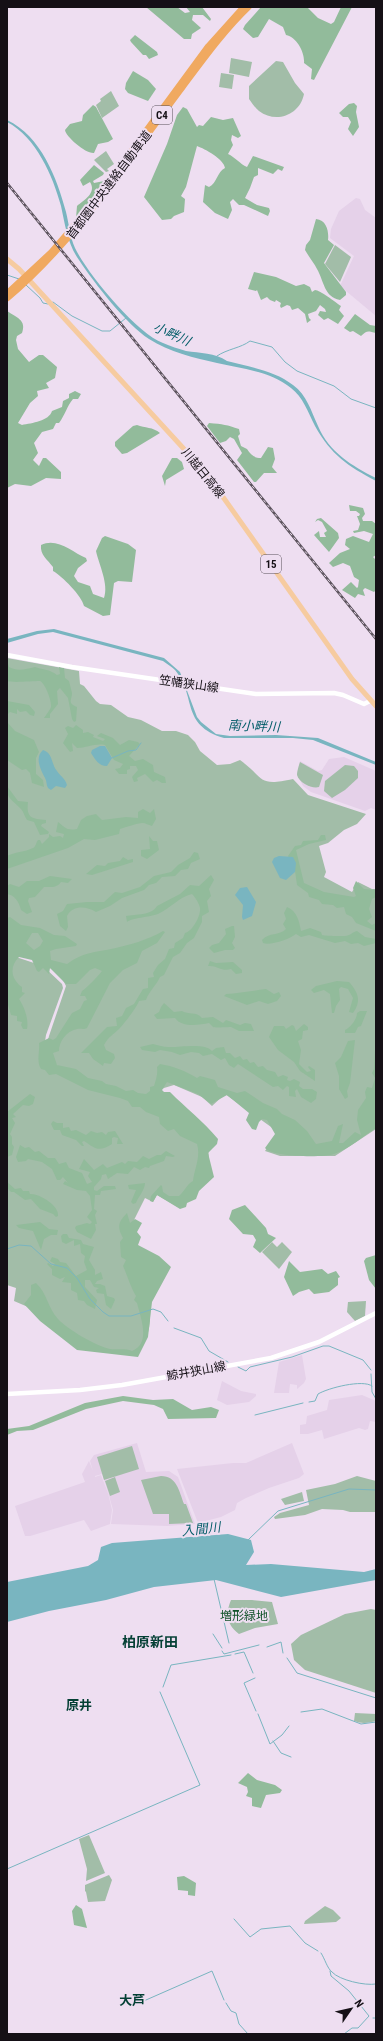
<svg xmlns="http://www.w3.org/2000/svg" width="383" height="2041" viewBox="0 0 383 2041" font-family="'Roboto Condensed','Noto Sans JP',sans-serif">
  <rect width="100%" height="100%" fill="#eedef1"/>
  <g fill="#e5d1e9">
    <path d="M356 198 360 199 365 210 376 218V316L340 286 354 256 330 238 331 229 339 211Z"/>
    <path d="M344 757 376 771V810L371 808 365 811 311 792 303 786 297 774 300 761 318 771 322 770 329 759Z"/>
    <path d="M302 1355 306 1379 304 1383 297 1389V1385L290 1384 289 1393H274L279 1362Z"/>
    <path d="M222 1381 241 1391 256 1394V1396L249 1402 227 1405 217 1400Z"/>
    <path d="M362 1395 376 1401V1422L370 1421 368 1429 365 1430 359 1428 324 1439 322 1430 308 1434H300V1425L306 1424 307 1416 327 1410 329 1400Z"/>
    <path d="M137 1443 146 1472 169 1471 178 1477 195 1524 167 1526 111 1524 113 1510 108 1492 102 1474 95 1476V1477L101 1475 108 1493 112 1510 110 1524 91 1531 84 1520 30 1536H25L15 1506 85 1482 82 1474 89 1461 93 1471 90 1461 94 1455Z"/>
    <path d="M292 1443 304 1474 299 1478 269 1488 246 1498 237 1503 235 1510 221 1517 198 1523 177 1469 233 1463H246Z"/>
  </g>
  <g fill="#a2bda8">
    <path d="M231 58 252 62 249 77 229 73Z"/>
    <path d="M276 61 283 62 295 83 304 94C300 115 276 124 259 111 255 108 252 103 249 99V86Z"/>
    <path d="M221 73 234 75 232 89 219 87Z"/>
    <path d="M111 91 119 106 102 118 96 105 101 101 100 99Z"/>
    <path d="M106 151 114 164 107 169 109 171 106 172 94 160Z"/>
    <path d="M335 245 351 257 340 282 325 264Z"/>
    <path d="M7 658 79 671 80 684 84 686 96 701 100 704 111 705 128 717 141 720 162 731H176L188 735 195 742 200 751 217 765 230 764 240 760C265 778 257 787 293 779L308 795 366 814 357 824 344 830 328 843 319 846 326 872 324 877 352 892 358 882 372 889H376V1129L335 1156H280L265 1151 278 1132 225 1094 212 1106 202 1097 174 1085 164 1088 148 1100 69 1074 44 1056 49 1036 66 986C58 965 27 957 7 951Z"/>
    <path d="M300 762 323 775 319 787C312 789 299 783 297 775 297 771 299 765 300 762Z"/>
    <path d="M345 765 354 766 358 771V778L345 790 332 798 324 791 325 781Z"/>
    <path d="M7 954 43 966 62 984 63 988 46 1035 42 1061 136 1099 208 1145 210 1176 178 1207 157 1195 153 1202 145 1198 130 1228C141 1254 158 1312 146 1338 144 1343 140 1349 137 1354L73 1346 28 1307 14 1301 16 1288 7 1285Z"/>
    <path d="M272 1242 277 1247 282 1242 292 1252 279 1269 262 1252Z"/>
    <path d="M366 1301 365 1316 355 1321 347 1312 348 1302Z"/>
    <path d="M132 1446 139 1469 104 1480 97 1457Z"/>
    <path d="M161 1476C177 1476 179 1491 184 1504H186L193 1523 169 1524V1514H153L141 1480Z"/>
    <path d="M357 1476 376 1481V1512H350L343 1510 322 1509 305 1515 275 1519 274 1517 280 1513 309 1505 306 1490 335 1484Z"/>
    <path d="M115 1477 120 1492 110 1496 105 1481Z"/>
    <path d="M302 1492 304 1501 285 1505 281 1499Z"/>
    <path d="M231 1600H252L272 1602 278 1624 255 1628 239 1634C227 1625 225 1614 231 1600Z"/>
    <path d="M371 1609 376 1610V1693L305 1670 294 1660 291 1644 301 1635 345 1614Z"/>
    <path d="M355 1713 376 1714V1721C368 1723 362 1724 354 1721Z"/>
    <path d="M89 1835 105 1873 86 1881 87 1869 79 1839Z"/>
    <path d="M109 1875 112 1880 105 1901 88 1902 86 1892 85 1891V1885Z"/>
    <path d="M325 1906 333 1910 341 1918 336 1922 304 1924 305 1921Z"/>
  </g>
  <g fill="#92bb9b" fill-rule="evenodd">
    <path d="M146 7H177L185 13 190 12 186 7H202L211 19 210 21 203 15H193L192 20 201 28 192 34 191 39H184Z"/>
    <path d="M261 7H307L318 18 331 24 334 22 341 7H352L314 80 311 79 312 69 304 63C305 53 297 37 286 35L283 27 269 19 258 37 253 38 243 29 245 25Z"/>
    <path d="M135 35 157 52 158 55 149 59 146 55H143L131 42 130 40Z"/>
    <path d="M133 71 148 80 156 89 148 101 128 93 125 89 126 83Z"/>
    <path d="M354 103 357 106 356 112 359 127 353 136 348 129 351 122 348 117H343L339 113 349 104Z"/>
    <path d="M93 105 96 107 113 139 108 142 98 144 94 153C86 154 66 137 65 130L70 124 82 121 83 115Z"/>
    <path d="M183 107 187 109 197 127 199 125 203 126 211 117 223 120 233 118 241 136 238 138 232 135 231 140 233 145 228 154C235 157 240 164 247 167L253 156 284 167 282 171 278 169 273 174 258 168V175L254 177 250 188 245 198 257 205 269 208 270 211 268 216 244 205H239L233 199 230 202 232 210 228 219 215 213 203 202 205 185 209 187C217 183 217 172 225 168 224 159 205 149 197 146L186 187 181 196 185 199 184 212 174 216 171 219 162 220 144 197 167 144 177 115Z"/>
    <path d="M94 165 104 173 103 175 93 181 94 183 104 181V183L94 198 76 218 77 206C84 200 97 193 90 182L83 186 80 180Z"/>
    <path d="M316 219C327 220 329 232 328 240L334 245 324 263 346 292V295L340 300C324 297 324 281 317 269 314 263 309 257 305 250L306 245 310 240Z"/>
    <path d="M254 272 276 277 296 286 304 284 310 287 312 292 315 290C320 290 335 302 341 306L339 310 344 316 338 324 328 318 324 320 318 315 320 311 326 312 325 309 320 305 316 311 308 314 309 318 311 320 307 323 305 314 298 308 292 310 290 306 287 305 281 308 280 306 281 303 276 300 275 302 270 300 267 297 261 300 257 290 256 291 248 289Z"/>
    <path d="M7 311C16 317 27 320 22 333L17 336 16 340 18 349 29 362 39 355H43L57 367 55 378 46 383 49 388 37 391 38 396 30 403 18 423 22 425C32 423 49 421 52 411L62 407 63 401 69 398V394L75 391 81 394 78 399H73C67 406 65 415 59 423H56L53 429 42 432 34 443 38 453 33 460 39 466 43 458H46L61 472V479L46 478 31 486 15 484 7 488Z"/>
    <path d="M355 314 370 325 376 326V333C368 331 367 330 361 336L353 331 350 332 344 328Z"/>
    <path d="M209 423C223 424 227 425 239 429L240 434 238 436 241 446 247 449C251 455 254 458 261 458L268 447 273 448 275 459 272 467 277 473H264L256 482H254L237 460 242 453 234 439 230 437 226 441 220 443 207 426Z"/>
    <path d="M137 425C145 428 153 427 160 433L127 453 122 454 115 446V442L133 426Z"/>
    <path d="M172 458H177L182 462 184 469 166 480 165 486 162 476Z"/>
    <path d="M349 505 363 508 365 514 362 518 363 521H372L376 524V555L373 557 376 560V590L374 592 365 588 363 590 365 596 358 594 355 598 342 590 351 582 357 588 358 587 359 580 354 577 350 566 343 563 333 567 329 563 340 553 350 549 345 545 346 539 353 536 369 542 373 534 364 531 354 533 353 531 358 530 360 524 357 516H359L360 514 356 511H350Z"/>
    <path d="M321 518 338 533 339 538 329 552 314 535 319 531 320 537H326L324 533 327 531 322 522 318 520 315 522 317 519Z"/>
    <path d="M105 536 128 544 136 550 132 582 118 581 114 583 110 615 103 616 84 606C82 596 62 576 53 571V567C47 559 40 555 41 545 57 537 72 552 86 558L87 561 78 568 74 576 78 582 90 586 93 594 104 598C109 584 99 565 96 551L102 538Z"/>
    <path d="M7 660 9 667C18 672 26 669 35 667 44 670 49 669 57 675L60 674 59 667 64 668 65 678 69 681 72 693C72 700 67 703 77 707L76 721 74 722 72 719 68 698 60 688 57 691 58 704 50 714V718H44C46 715 50 710 51 707 52 701 45 683 40 681 32 681 13 683 7 681Z"/>
    <path d="M7 701 29 705 35 712 34 716 30 715 26 711 20 712 17 709V714L10 712 7 715Z"/>
    <path d="M7 722 15 731 34 740 39 752 36 758V774L43 780 44 787 32 783 30 773 26 769 22 770 7 760Z"/>
    <path d="M76 725 83 730V733L88 732 94 735 93 737 103 741 105 739 97 736 101 733 113 738 120 745 129 740 138 742 140 744 129 756 135 761 143 759 153 765 154 772 165 777 166 783H162L157 780 153 782 145 774 137 778 138 781 134 782 132 777 138 770 136 766H130V769L127 770V774H119L115 769 120 768 123 764 114 760 105 745C95 743 87 748 77 748L72 743 73 751 70 752 63 743 68 734 65 728 68 726 73 728Z"/>
    <path d="M7 786 18 801 28 802C26 818 32 819 46 820V823L42 824 41 826 49 832 48 834 40 835 34 822 27 820C24 816 24 812 21 809 13 800 6 799 7 786Z"/>
    <path d="M143 809 150 813 154 809 156 819 152 826C148 825 146 823 142 823 134 824 127 827 120 829L119 834 95 840 84 839 68 848 7 869V856C14 852 25 852 33 848 36 847 36 842 38 840H40L42 844 49 837V834L53 837 60 836 63 838 64 834 56 832 58 822C65 827 66 831 77 829L81 820 87 816 96 814 102 820 126 817 138 818V812Z"/>
    <path d="M321 835H325L326 840 309 844 296 850 304 883 324 892 354 897 356 896 353 888 356 881 364 889 376 890V897L372 899 369 909 372 917 367 921 372 925 376 923V931L356 923 352 917 346 914 344 907 337 908 333 905 322 904 319 900 309 897 308 893 297 885 295 871 288 856 295 846 301 845 303 841 318 840Z"/>
    <path d="M149 836 153 841H157L159 850 147 859 141 856V850L150 849Z"/>
    <path d="M194 852 198 853 200 859 191 863 188 869 181 870 175 876 162 877 156 883 149 885 144 890 122 898 110 906 96 912C86 906 73 905 67 916L68 927 66 931 60 926 57 914 63 911 67 904 87 902H104L115 892 122 893 140 887 154 876 171 872 178 865 190 858Z"/>
    <path d="M123 857 128 860 133 859V862L92 875 86 874 97 865 105 866 108 863 120 861Z"/>
    <path d="M211 875 214 880 209 889 211 896 207 901 209 912 202 916V922L194 938 187 943 180 953 173 957 164 975 160 977C156 986 149 991 146 1000L139 1001C137 1007 124 1024 119 1029 113 1035 109 1036 104 1045L106 1050 114 1054 115 1058 111 1064 104 1063 103 1066 93 1059 89 1053H81L107 1027 117 1026 116 1018 122 1016 126 1008 134 1004 143 989 148 988V978L154 977 153 973 158 965 165 959 169 949 174 948 175 943 183 938 185 933C192 932 201 916 200 908 199 903 195 897 192 894 179 897 171 908 158 914 150 917 131 918 127 922L126 916C136 914 151 916 157 906L180 894 190 885 199 886Z"/>
    <path d="M50 876 72 879 68 883 61 882C57 888 51 887 44 887L35 897 29 898 28 901 32 912 27 914 21 910C19 902 15 895 7 894V886L10 884 19 887 27 881H39Z"/>
    <path d="M287 907C297 911 299 921 301 931L310 928 321 932 322 935C324 936 342 936 345 936 350 936 352 932 357 931L365 937 376 939V943L364 946 358 943 351 944 345 941 335 943 309 935 301 937 296 934C290 939 270 946 263 943L262 940C269 932 279 936 286 929L283 924 286 919 284 913Z"/>
    <path d="M10 917 21 925 40 928 54 935 65 936 77 944 76 946 56 949 50 951 51 960 67 964C84 952 92 953 111 949 129 945 148 940 163 931L165 932 157 943 142 951 137 963 123 970 110 983 87 1028C83 1030 81 1028 77 1029 66 1031 59 1042 59 1051L53 1053 57 1065 76 1069 88 1078 102 1081 106 1084 116 1086 126 1091 133 1090 138 1093 146 1094 150 1091V1087L154 1086C156 1079 158 1074 157 1067L160 1064C173 1066 186 1071 197 1078L200 1076 215 1080 218 1087 237 1093 245 1091 263 1103 277 1109 282 1114 295 1120 307 1131 316 1144 332 1141 338 1126 343 1124 339 1143H343L355 1132 361 1135 357 1120 358 1110 366 1098 365 1092 367 1087 372 1088 375 1078 372 1073 374 1069 375 1050 376 1128C363 1136 349 1149 334 1154 323 1158 272 1157 265 1148L275 1134 267 1120 262 1119 259 1122 256 1130 252 1129 246 1120 249 1113 227 1095 211 1104 198 1094 167 1082 162 1090 164 1092H170C186 1108 203 1121 218 1139L217 1144 208 1153 214 1177 199 1191 196 1199 187 1203 186 1207 180 1209 157 1195 153 1202 150 1201 151 1196 161 1185 162 1186 163 1192 169 1196H179C185 1191 186 1185 193 1181 194 1170 201 1157 197 1144L180 1136 174 1129 168 1131 160 1124 159 1117 146 1112 140 1107H132L128 1101 120 1098 88 1090 56 1074 49 1075 45 1070 41 1069C36 1061 40 1052 39 1043L49 1038 53 1040 56 1038 72 1013 80 1009 84 1001 87 1000 85 996H80L82 991C86 989 99 975 102 971L95 968 90 970 76 984H66L50 968 49 974 43 968 39 972 37 971 32 960 19 957C9 967 11 979 22 987V992L25 993 19 999C24 1006 29 1019 27 1029H23L21 1025 22 1022 17 1021V1016L11 1015 7 1001V918ZM32 933H38L43 941 40 946 34 950 26 943Z"/>
    <path d="M232 926H234L235 937 232 943 235 948 233 950H225L214 953 209 948 212 945 219 943 226 934 225 929Z"/>
    <path d="M210 961 216 963 233 962 242 970V973L236 974 231 969C222 972 217 965 208 966Z"/>
    <path d="M337 981 349 982C358 992 362 1001 353 1013L349 1012 353 998 348 989 341 987 339 989 340 1000 336 1006 334 1013H332L330 994 324 990 314 993 311 990 316 986Z"/>
    <path d="M266 989 274 994 279 992 281 996 277 1001 268 1004 259 1001 247 1005 224 996 226 994C239 993 252 991 266 989Z"/>
    <path d="M164 1003 174 1012 182 1011C189 1015 196 1011 202 1018L213 1017 223 1023 226 1020 240 1025 245 1023 251 1024 254 1031H239L231 1027C230 1027 215 1028 213 1027L209 1023C199 1025 182 1028 175 1018L157 1019 154 1015 159 1012 161 1007Z"/>
    <path d="M360 1011H367L361 1026 358 1027 355 1033H345V1030C351 1027 357 1019 357 1013Z"/>
    <path d="M304 1024 308 1027V1030L303 1031 302 1039 298 1041 301 1050 299 1064 307 1072 311 1071 308 1067 309 1066 315 1070V1081L300 1071 294 1062 278 1050 269 1037 274 1026H284L286 1029 292 1025 294 1026 296 1031Z"/>
    <path d="M355 1040 350 1083 347 1091 348 1097 345 1099 339 1089V1076L335 1063 341 1057 348 1041Z"/>
    <path d="M153 1044C158 1045 164 1047 168 1047 177 1048 205 1042 212 1051L216 1048 224 1047 226 1053H230L235 1058 240 1056 243 1060 247 1059 250 1063 254 1062 258 1067 263 1066 267 1070 275 1072 278 1077 283 1075 288 1077 287 1080 290 1081 294 1079 300 1082 299 1086 303 1089H312L317 1092 316 1099 311 1103 301 1097 297 1089 295 1091 296 1097 289 1096V1087L287 1086 283 1090 278 1086 273 1087 238 1064 234 1068 229 1065 225 1058 221 1060 212 1054 203 1056 199 1053 191 1052 180 1055 172 1052 160 1050 155 1052 142 1050 140 1047Z"/>
    <path d="M30 1094 35 1097 33 1104 29 1106 23 1105 13 1114 16 1117 12 1118 15 1123 10 1134 12 1137V1144L14 1147 12 1155 7 1157V1112Z"/>
    <path d="M53 1121 57 1123H63V1128L69 1127 71 1131 76 1130 86 1135 91 1131 97 1133 102 1132 106 1135 108 1132 115 1131 123 1144H117L118 1138 114 1137 112 1138V1144C98 1153 95 1148 84 1141L82 1142 84 1146H82L76 1140 62 1135 60 1130H54L51 1124Z"/>
    <path d="M20 1145 25 1148 29 1147 35 1152 39 1151 48 1158H55L59 1164 66 1162 69 1168 82 1173 87 1184 92 1182 88 1176 90 1172 79 1169 84 1159 94 1170 103 1164 107 1168 122 1162 125 1164 128 1161 137 1162 143 1156 149 1159 157 1155H161L166 1151 175 1156 173 1157 166 1156 164 1161 150 1166 149 1168 145 1167 140 1170 134 1167 128 1174 117 1173 108 1179 106 1174 102 1175 101 1179 94 1187V1190L97 1191 104 1186H115L116 1189 101 1191 100 1195H95L94 1209 97 1211 95 1215 97 1224H95L96 1230 91 1239 77 1232 75 1228 76 1226 87 1223 90 1224 92 1222 87 1217 92 1210 90 1196 86 1191 77 1190 63 1184 65 1181 68 1183 63 1177 60 1180H57L52 1169 42 1162 28 1159 26 1161 18 1162 16 1157Z"/>
    <path d="M7 1182 15 1189 21 1188 23 1191H29L30 1194C39 1193 60 1206 58 1216L56 1217 53 1214 40 1209 31 1199 25 1200 14 1192H11L7 1188Z"/>
    <path d="M145 1183C145 1190 138 1197 136 1203L133 1204 131 1202 136 1190 129 1189 128 1185Z"/>
    <path d="M245 1205 266 1228 268 1234 276 1238 260 1253 253 1247 256 1240 253 1235 243 1234 229 1219 232 1210Z"/>
    <path d="M127 1213 130 1223 135 1219 142 1223 137 1232 141 1237 138 1245 159 1256 171 1267 152 1302 148 1337 138 1357 77 1350 40 1321 24 1304 31 1295V1285L36 1283C47 1293 48 1308 58 1319 67 1329 96 1346 110 1349 118 1350 125 1348 132 1351 151 1343 141 1319 137 1303L134 1300 136 1296C130 1286 128 1277 123 1266L126 1260 121 1257 120 1242 123 1238C117 1227 118 1222 127 1213Z"/>
    <path d="M40 1222 49 1229 58 1230 57 1235H51L44 1239 41 1250 33 1231 19 1228 16 1225Z"/>
    <path d="M63 1234H67L69 1238 81 1240 83 1244 94 1247 89 1260 95 1270V1275L101 1272 103 1279 97 1281 95 1284H100L105 1286 107 1296 114 1298 115 1300 111 1309 106 1305 104 1294 97 1293 96 1290 99 1288 94 1287 90 1280H85V1287L97 1300 95 1309 87 1305 84 1301 78 1300 77 1293 71 1290V1283L62 1282 65 1277 60 1279 52 1275V1269L47 1264 48 1263 53 1266 55 1264 50 1261 52 1257 58 1259 60 1262 66 1263 76 1276 87 1270 84 1262 85 1256 81 1253 80 1244 74 1246V1240L66 1244 62 1242 61 1236Z"/>
    <path d="M376 1255V1289L369 1280 364 1261 366 1258Z"/>
    <path d="M289 1261 300 1272 322 1269 328 1274 336 1271 340 1277 338 1278V1285L329 1292 314 1294 309 1289 299 1292 293 1296 284 1277Z"/>
    <path d="M123 1396 153 1400 173 1399 192 1410 211 1407 219 1410 216 1418 168 1419 163 1409 154 1405 123 1401 86 1409 33 1430 17 1431 7 1435V1429L29 1426 85 1403Z"/>
    <path d="M248 1773 257 1780 275 1785 282 1790 280 1793 266 1795 261 1808 252 1806V1798L246 1796 248 1792 247 1787 238 1783Z"/>
    <path d="M184 1876 196 1883 195 1896 188 1895V1891L178 1890 177 1877Z"/>
    <path d="M76 1905 82 1909 87 1928 74 1925 72 1911Z"/>
  </g>
  <g fill="#79b5c0">
    <path d="M7 120C41 136 57 178 66 212 69 224 70 237 75 248 87 273 136 333 163 343 170 346 179 349 186 351 200 353 215 353 227 361 249 367 274 370 293 385 307 395 311 411 318 426 329 452 352 466 376 478V481C348 466 331 455 315 426 308 412 303 397 291 388 271 371 242 369 217 363 195 358 169 352 149 339 126 324 95 284 79 260 68 245 65 225 61 206 53 176 36 137 7 122Z"/>
    <path d="M54 629 164 658 180 672 197 717 201 722 216 734 230 736 276 735 318 738 376 762V765L313 740 293 738H224C180 725 197 696 175 670 172 667 167 664 163 661L53 632 38 634 7 643V639L37 631Z"/>
    <path d="M100 746H105L112 758 107 766C98 766 95 759 91 753L92 750Z"/>
    <path d="M43 750C53 753 51 764 57 771 60 776 65 778 67 785L65 788 56 786 51 790 48 788C46 785 47 781 45 778 41 770 34 758 43 750Z"/>
    <path d="M279 856 293 857 296 863 295 872 286 880 280 878 272 862 274 858Z"/>
    <path d="M247 887 256 902 252 916 243 920 242 917 243 905 235 895 240 888Z"/>
    <path d="M228 1534 251 1540 254 1552 246 1565 271 1564 364 1572 376 1569V1580L281 1597 216 1580 154 1587 106 1600 49 1611 7 1622V1582L88 1566 98 1560 101 1547 112 1543Z"/>
  </g>
  <g fill="none" stroke-linecap="round" stroke-linejoin="round">
    <g stroke="#79b5c0" stroke-width="1">
      <path d="M7 275 19 279"/>
      <path d="M26 285 40 298 43 303 48 304"/>
      <path d="M53 302 72 316 102 331H110L126 318"/>
      <path d="M217 356C227 349 241 348 250 341L272 347 285 362 297 371 334 386 351 399 376 408"/>
      <path d="M112 758 128 751 136 750 141 743"/>
      <path d="M7 1249 19 1245 31 1246 51 1264 67 1268 77 1278 90 1299 103 1312 109 1316H131L153 1309 161 1312 168 1321"/>
      <path d="M174 1328 201 1338 209 1351 228 1362"/>
      <path d="M238 1367 246 1371 250 1367 292 1357 323 1346H329L363 1360 371 1370"/>
      <path d="M371 1374 372 1392 376 1399"/>
      <path d="M309 1402 315 1401 318 1394C328 1388 363 1379 372 1386"/>
      <path d="M255 1415 303 1403"/>
      <path d="M248 1540 278 1511 349 1489 376 1490"/>
      <path d="M214 1579 229 1643"/>
      <path d="M213 1634 222 1648"/>
      <path d="M267 1647 281 1642 283 1653"/>
      <path d="M222 1651 224 1654 259 1645"/>
      <path d="M235 1654 244 1652 253 1673"/>
      <path d="M287 1658 297 1673 376 1698"/>
      <path d="M255 1678 244 1683 256 1711"/>
      <path d="M163 1687 171 1665 231 1655"/>
      <path d="M301 1712 322 1709 361 1724 376 1722"/>
      <path d="M258 1714 270 1744 282 1735 289 1726"/>
      <path d="M273 1741 281 1753 291 1757"/>
      <path d="M7 1869 200 1785 160 1692"/>
      <path d="M234 1919 250 1937 261 1929 290 1926 305 1943 318 1951"/>
      <path d="M321 1953C325 1959 327 1968 332 1972 339 1980 365 1986 376 1984"/>
      <path d="M330 1971 331 1976 349 1991 369 2016 358 2028H352L344 2034"/>
      <path d="M226 2003 231 2011 236 2013 239 2024 248 2034"/>
      <path d="M130 2007 212 1971 224 2000"/>
      <path d="M373 2018H376"/>
    </g>
    <g stroke="#fff" stroke-width="4.5">
      <path d="M7 655 72 667 256 694 334 693 343 695 364 704 370 701"/>
      <path d="M7 1394 80 1390 122 1385 271 1358 319 1342 376 1313"/>
    </g>
    <path stroke="#f6cba0" stroke-width="5" d="M7 259 19 269 206 473 352 679 376 706"/>
    <g stroke="#f0a960" stroke-width="5.5">
      <path d="M114 174 208 46 243 7"/>
      <path d="M7 293 51 252 87 210"/>
      <path d="M7 299C78 239 128 160 183 87 204 59 224 31 249 7"/>
    </g>
    <defs>
      <path id="rail" d="M7 183 376 639"/>
    </defs>
    <use href="#rail" stroke="#5c535d" stroke-width="2.5"/>
    <use href="#rail" stroke="#eedef1" stroke-width="1" stroke-dasharray="3" stroke-linecap="butt"/>
  </g>
  <g text-anchor="middle" dominant-baseline="central" stroke-width="4" stroke-linejoin="round" paint-order="stroke">
    <g fill="#eedef1" stroke="#564e58" stroke-width="1">
      <rect x="152" y="106" width="20" height="18" rx="3"/>
      <rect x="261" y="555" width="20" height="18" rx="3"/>
    </g>
    <g font-size="11" font-weight="bold" fill="#151016">
      <text x="162" y="115">C4</text>
      <text x="271" y="564">15</text>
    </g>
    <g font-size="12" fill="#151016" stroke="#eedef1">
      <text transform="translate(109 185) rotate(-53)">首都圏中央連絡自動車道</text>
      <text transform="translate(203 473) rotate(51)">川越日高線</text>
      <text transform="translate(189 684) rotate(8)">笠幡狭山線</text>
      <text transform="translate(196 1371) rotate(-10)">鯨井狭山線</text>
    </g>
    <g font-size="12" fill="#105229" stroke="#eedef1">
      <text x="244" y="1616">増形緑地</text>
    </g>
    <g font-size="13" font-style="italic" fill="#045d69" stroke="#eedef1">
      <text transform="translate(172 334) rotate(24)">小畔川</text>
      <text transform="translate(254 726) rotate(2)">南小畔川</text>
      <text transform="translate(201 1529) rotate(-6)">入間川</text>
    </g>
    <g font-size="13" font-weight="bold" fill="#033f34" stroke="#eedef1">
      <text x="79" y="1705">原井</text>
      <text x="132" y="2000">大芦</text>
    </g>
    <g font-size="14" font-weight="bold" fill="#033f34" stroke="#eedef1">
      <text x="150" y="1642">柏原新田</text>
    </g>
  </g>
  <rect width="383" height="2041" fill="none" stroke="#151016" stroke-width="16"/>
  <g transform="translate(351 2009) rotate(56)" stroke="#eedef1" stroke-width="3" paint-order="stroke">
  <path d="M0-3L7 15L0 10L-7 15Z" fill="#151016"/>
  <text y="-6" font-size="11" font-weight="bold" text-anchor="middle" fill="#151016">N</text>
  </g>
</svg>
